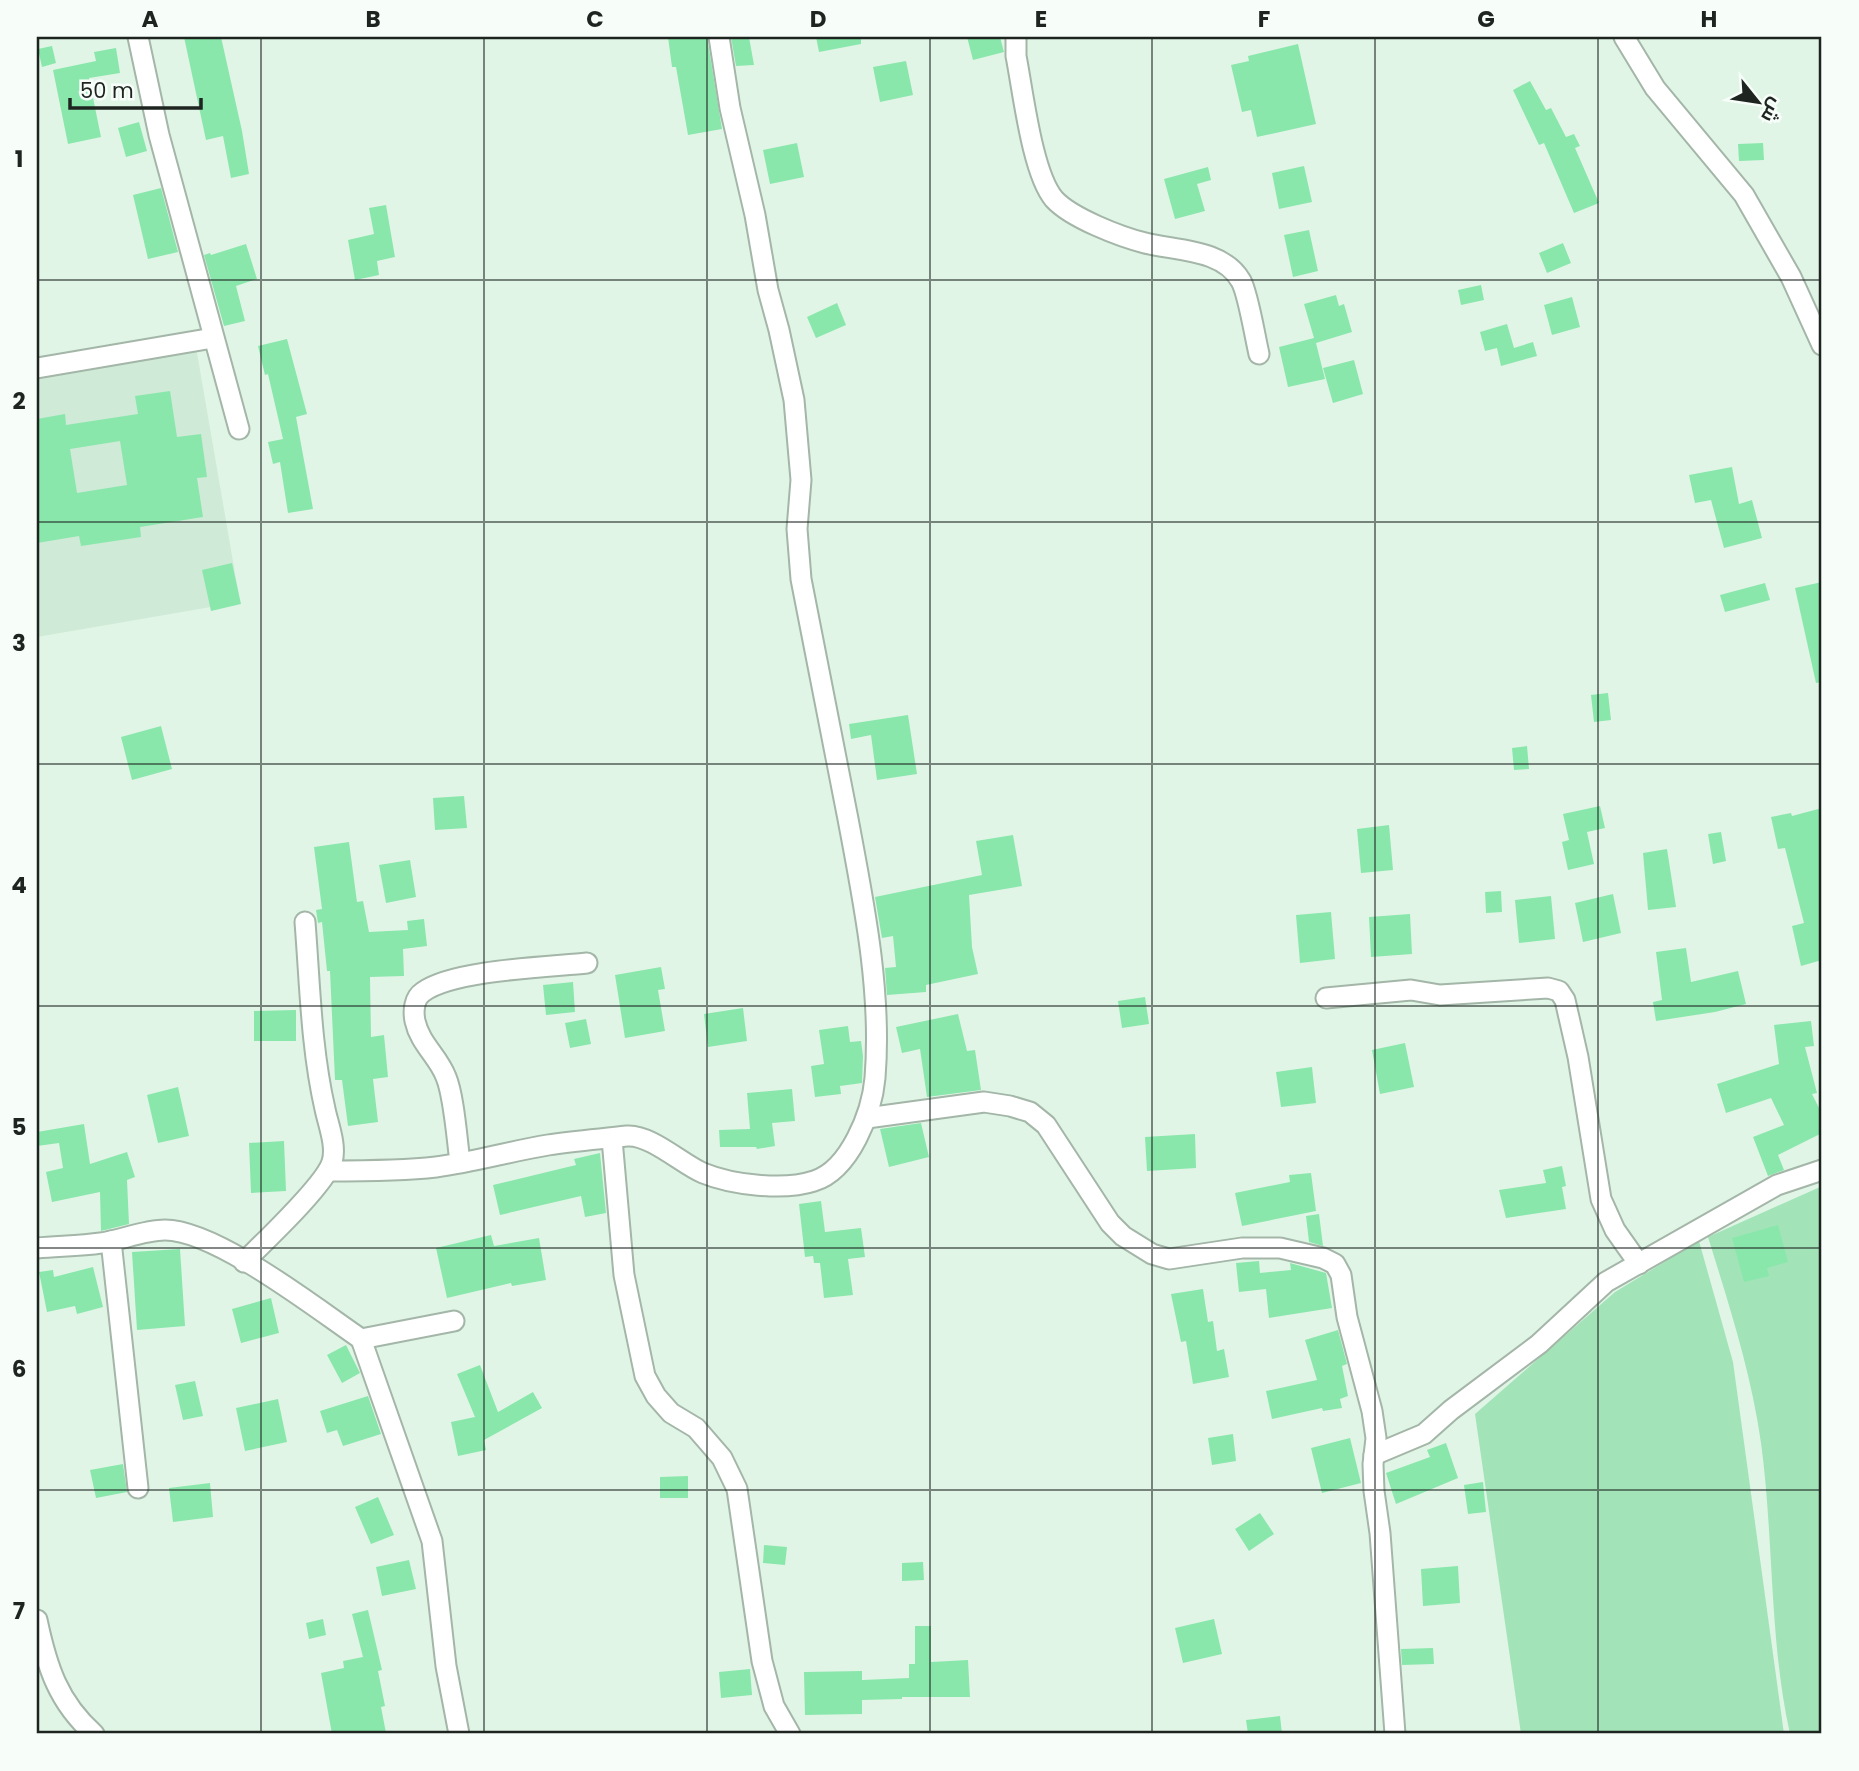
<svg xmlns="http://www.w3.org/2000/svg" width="1859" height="1771" viewBox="0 0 1859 1771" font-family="Poppins,Cairo,sans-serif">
  <rect width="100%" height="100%" fill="#e1f5e7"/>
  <path fill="#cfead7" d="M196 347 240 602 37 637V375Z"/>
  <g fill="#a2e4b8">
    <path d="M1820 1187 1822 1188V1734H1790C1769 1640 1774 1539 1761 1443 1751 1372 1729 1305 1708 1237Z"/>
    <path d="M1699 1241 1733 1362 1784 1734H1521L1475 1414 1615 1292Z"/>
  </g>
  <g fill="#89e7ab" fill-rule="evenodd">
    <path d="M184 37H221L242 131 249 174 231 178 223 136 206 140Z"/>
    <path d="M668 37H707L722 129 688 135 676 67H672Z"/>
    <path d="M731 37H749L754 65 736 66Z"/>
    <path d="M816 37H861V44L819 52Z"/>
    <path d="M967 37H1000L1004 52 973 60Z"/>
    <path d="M1298 44 1316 124 1257 137 1251 110 1242 112 1231 65 1249 61 1248 56Z"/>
    <path d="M52 46 56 63 42 67 38 49Z"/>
    <path d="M116 48 120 73 89 78 101 137 68 144 53 70 96 61 94 52Z"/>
    <path d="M906 61 913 95 880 102 873 67Z"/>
    <path d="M1530 81 1546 110 1551 108 1566 137 1574 134 1580 146 1575 148 1599 203 1574 213 1544 143 1539 145 1513 90Z"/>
    <path d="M139 122 147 151 126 157 118 128Z"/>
    <path d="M797 143 804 177 770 184 763 150Z"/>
    <path d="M1763 143 1764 160 1739 161 1738 144Z"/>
    <path d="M1304 166 1312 202 1279 209 1272 173Z"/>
    <path d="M1208 167 1211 180 1197 184 1205 211 1175 219 1164 179Z"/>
    <path d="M161 188 178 252 148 259 133 195Z"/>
    <path d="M386 205 395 257 377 261 379 275 355 280 348 240 374 234 369 208Z"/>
    <path d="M1309 230 1318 271 1293 277 1284 235Z"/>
    <path d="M1563 243 1571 263 1547 273 1539 253Z"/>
    <path d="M246 244 257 279 236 286 245 321 224 326 204 255 210 253 211 255Z"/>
    <path d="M1481 285 1484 300 1461 305 1458 290Z"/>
    <path d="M1336 295 1339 306 1344 304 1352 332 1316 343 1325 379 1288 387 1279 347 1314 338 1304 304Z"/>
    <path d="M1572 297 1580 327 1552 335 1544 305Z"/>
    <path d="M837 303 846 325 816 338 807 317Z"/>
    <path d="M1507 324 1514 348 1533 342 1537 356 1501 366 1497 348 1485 351 1480 332Z"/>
    <path d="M287 339 307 414 296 417 313 509 288 513 280 462 273 464 268 442 283 439 268 374 265 375 258 346Z"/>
    <path d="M1354 360 1363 394 1333 403 1323 368Z"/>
    <path d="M170 391 177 437 201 434 207 477 197 478 203 517 140 527 141 537 81 546 79 536 37 543V419L65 414 66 425 138 414 135 396ZM120 441 127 485 77 493 70 449Z"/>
    <path d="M1732 467 1739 504 1752 500 1762 538 1724 548 1711 500 1695 503 1689 475Z"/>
    <path d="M232 563 241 604 211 611 202 570Z"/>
    <path d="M1822 582V682L1816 683 1795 588Z"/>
    <path d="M1765 583 1770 600 1725 612 1720 595Z"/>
    <path d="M1608 693 1611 720 1594 722 1591 695Z"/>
    <path d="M908 715 917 774 877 780 871 735 851 739 849 724Z"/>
    <path d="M161 726 172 769 132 780 121 737Z"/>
    <path d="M1527 746 1529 769 1514 770 1512 748Z"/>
    <path d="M464 796 467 828 435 830 433 798Z"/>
    <path d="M1600 806 1605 828 1587 832 1594 864 1568 870 1562 842 1569 840 1563 814Z"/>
    <path d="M1822 808V960L1801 966 1792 926 1804 923 1785 848 1778 849 1771 817 1791 813 1792 816Z"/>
    <path d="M1389 825 1393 870 1361 873 1357 829Z"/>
    <path d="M1721 832 1726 861 1713 864 1708 834Z"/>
    <path d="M1013 835 1022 886 969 895 972 947 978 974 926 985V992L887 995 885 968 896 967 893 936 882 938 875 897 982 875 976 841Z"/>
    <path d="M349 842 357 902 363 901 369 932 408 930 407 921 424 919 427 946 403 949 404 976 370 977 371 1037 384 1035 388 1077 373 1079 378 1122 348 1126 342 1080H335L330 971H327L322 922 318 923 316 910 322 909 314 847Z"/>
    <path d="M1667 849 1676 907 1648 910 1643 853Z"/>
    <path d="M410 860 416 897 386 903 379 865Z"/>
    <path d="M1501 891 1502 912 1486 913 1485 892Z"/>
    <path d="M1613 894 1621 933 1583 942 1575 903Z"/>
    <path d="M1551 896 1555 939 1519 943 1515 900Z"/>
    <path d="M1331 912 1335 959 1300 963 1296 915Z"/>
    <path d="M1410 914 1412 954 1371 957 1369 917Z"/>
    <path d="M1686 948 1691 982 1738 971 1746 1004 1715 1012 1656 1021 1653 1002 1662 1000 1656 952Z"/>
    <path d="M661 967 665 989 658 990 665 1031 625 1038 615 975Z"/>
    <path d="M573 982 575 1012 546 1015 543 985Z"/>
    <path d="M1145 997 1149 1024 1122 1028 1118 1001Z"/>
    <path d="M743 1008 747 1041 708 1047 704 1014Z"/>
    <path d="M296 1010V1041H254V1011Z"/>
    <path d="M958 1014 967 1051 975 1050 981 1090 927 1097 920 1049 902 1053 896 1027Z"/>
    <path d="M586 1019 591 1044 570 1048 565 1023Z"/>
    <path d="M1811 1021 1814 1046 1805 1047 1817 1093 1812 1094 1822 1114V1133L1778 1155 1784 1170 1768 1176 1753 1137 1784 1125 1771 1098 1726 1113 1717 1084 1779 1064 1774 1025Z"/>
    <path d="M848 1026 850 1042 861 1041 863 1056 862 1083 840 1086 841 1094 815 1097 811 1066 824 1064 819 1030Z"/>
    <path d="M1405 1043 1414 1087 1380 1094 1372 1050Z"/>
    <path d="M1312 1067 1316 1103 1281 1107 1276 1072Z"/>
    <path d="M178 1087 189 1136 158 1143 147 1095Z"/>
    <path d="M792 1089 795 1121 772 1123 775 1146 757 1149 756 1147H720L719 1130 750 1129 747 1093Z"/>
    <path d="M921 1123 929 1157 889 1167 880 1129Z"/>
    <path d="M84 1124 90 1164 127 1152 135 1177 127 1180 129 1224 101 1231 100 1192 52 1202 46 1172 63 1168 59 1143 37 1146V1132Z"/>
    <path d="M1195 1134 1196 1168 1147 1171 1145 1137Z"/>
    <path d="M284 1141 286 1191 251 1193 249 1143Z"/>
    <path d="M600 1153 606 1213 585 1217 581 1196 500 1215 493 1185 576 1165 574 1159Z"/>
    <path d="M1562 1166 1566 1186 1562 1187 1566 1209 1506 1218 1499 1190 1546 1183 1543 1170Z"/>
    <path d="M1311 1173 1316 1211 1242 1226 1235 1193 1290 1182 1289 1175Z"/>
    <path d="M821 1201 825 1232 861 1228 865 1257 848 1259 853 1295 824 1298 820 1263H814L813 1256 805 1257 799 1204Z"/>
    <path d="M1319 1214 1323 1246 1309 1242 1306 1216Z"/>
    <path d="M1778 1225 1788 1262 1767 1268 1769 1276 1744 1282 1732 1238Z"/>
    <path d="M491 1235 494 1246 539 1238 546 1280 512 1286 511 1283 447 1298 436 1248Z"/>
    <path d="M180 1249 185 1326 137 1330 132 1252Z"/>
    <path d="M1259 1261 1260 1273 1291 1270 1290 1263 1326 1273 1332 1308 1269 1318 1266 1289 1239 1292 1236 1263Z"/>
    <path d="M93 1267 103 1307 77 1314 75 1306 47 1312 39 1272 53 1270 54 1277Z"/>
    <path d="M1203 1289 1208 1322 1213 1321 1217 1351 1224 1349 1229 1377 1193 1384 1186 1341 1181 1342 1171 1294Z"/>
    <path d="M271 1298 279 1333 241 1343 232 1309Z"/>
    <path d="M1338 1330 1347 1364 1342 1366 1348 1396 1340 1399 1342 1408 1323 1411 1322 1408 1272 1419 1266 1391 1317 1380 1305 1340Z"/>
    <path d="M346 1345 360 1373 342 1383 327 1355Z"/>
    <path d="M480 1365 498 1412 533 1392 542 1408 484 1440 486 1450 458 1456 451 1422 475 1417 457 1374Z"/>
    <path d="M195 1381 203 1416 183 1420 175 1385Z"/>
    <path d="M368 1396 381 1434 343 1446 337 1430 327 1433 320 1411Z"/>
    <path d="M278 1399 287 1442 245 1451 236 1408Z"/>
    <path d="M1233 1434 1236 1461 1212 1465 1208 1438Z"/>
    <path d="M1350 1438 1361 1483 1322 1493 1311 1448Z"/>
    <path d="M1446 1443 1458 1478 1396 1504 1386 1473 1430 1457 1427 1450Z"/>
    <path d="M123 1464 127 1492 96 1498 90 1470Z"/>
    <path d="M688 1476V1498H660V1477Z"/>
    <path d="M1483 1482 1486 1512 1468 1514 1464 1485Z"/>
    <path d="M210 1483 213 1517 173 1522 169 1488Z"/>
    <path d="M378 1497 394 1535 371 1544 355 1507Z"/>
    <path d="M1260 1513 1274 1534 1249 1551 1235 1529Z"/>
    <path d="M764 1545 787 1547 785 1565 763 1563Z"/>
    <path d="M409 1560 416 1589 382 1596 376 1567Z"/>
    <path d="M923 1562 924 1580 902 1581V1563Z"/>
    <path d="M1458 1566 1460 1603 1423 1606 1421 1569Z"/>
    <path d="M368 1610 382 1670 378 1671 385 1706 381 1707 386 1733 332 1734 321 1673 344 1668 343 1661 363 1657 352 1614Z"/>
    <path d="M323 1619 326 1635 309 1639 306 1623Z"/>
    <path d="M1214 1619 1222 1654 1183 1663 1175 1628Z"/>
    <path d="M915 1626H931V1662L968 1660 970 1697H902V1699L862 1700V1714L805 1715 804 1672 862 1671V1680L909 1678V1664H915Z"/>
    <path d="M1433 1648 1434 1664 1402 1665 1401 1649Z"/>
    <path d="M750 1669 752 1695 721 1698 719 1672Z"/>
    <path d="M1280 1716 1282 1734H1248L1246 1720Z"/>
  </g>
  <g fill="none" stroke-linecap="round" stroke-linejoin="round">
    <defs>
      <g id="street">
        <path d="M138 37 159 135 239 429"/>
        <path d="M1016 37V56C1023 91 1032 173 1054 199 1071 218 1121 237 1145 243 1177 251 1223 249 1241 281 1248 293 1255 337 1259 354"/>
        <path d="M1624 37 1655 88 1744 195 1791 277 1822 345"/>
        <path d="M37 368 213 338"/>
        <path d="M1326 998 1411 990 1440 995 1548 988 1559 991 1565 1000 1578 1057 1601 1199 1615 1230 1639 1264"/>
        <path d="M867 1118 984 1102 1010 1106 1030 1112 1046 1125 1110 1223 1123 1236 1152 1254 1169 1259 1242 1248H1280L1323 1258 1335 1264 1341 1275 1347 1317 1372 1411 1376 1438 1373 1464 1374 1491 1380 1533 1395 1734"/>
        <path d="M612 1139 624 1275 645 1376 656 1396 671 1413 696 1428 722 1458 737 1489 762 1661 774 1706 790 1734"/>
        <path d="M460 1162C457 1140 454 1096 446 1077 438 1056 420 1044 415 1021 413 1011 414 998 423 992 453 970 548 967 587 963"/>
        <path d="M329 1171C364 1171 401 1171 436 1167 474 1162 511 1151 548 1145 574 1141 601 1139 627 1136 650 1134 682 1164 703 1173 732 1185 784 1191 814 1181 850 1170 872 1112 875 1078 882 992 864 904 848 819 832 739 817 659 801 579L797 529 801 480 794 400 779 330 768 290 755 215 730 108 719 37"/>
        <path d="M111 1241 138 1488"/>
        <path d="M37 1248C58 1246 80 1246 101 1243 122 1240 144 1230 165 1230 216 1230 317 1309 361 1339L454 1321"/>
        <path d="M244 1262C264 1242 325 1185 332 1162 337 1146 328 1124 325 1109 311 1048 310 985 305 922"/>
        <path d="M361 1339 432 1541 446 1666 459 1734"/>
        <path d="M1374 1455 1424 1434 1451 1410 1539 1344 1606 1282 1777 1185 1822 1170"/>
        <path d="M37 1620C47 1667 58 1702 94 1734"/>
      </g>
    </defs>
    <use href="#street" stroke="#a3b6a8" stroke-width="23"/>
    <use href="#street" stroke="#fff" stroke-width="19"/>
  </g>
  <path fill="none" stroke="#1e2520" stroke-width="2" stroke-opacity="0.55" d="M261 37V1734M484 37V1734M707 37V1734M930 37V1734M1152 37V1734M1375 37V1734M1598 37V1734M37 280H1822M37 522H1822M37 764H1822M37 1006H1822M37 1248H1822M37 1490H1822"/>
  <rect width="1859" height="1771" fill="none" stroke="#f7fef9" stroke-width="77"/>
  <g transform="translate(1758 102) rotate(120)" stroke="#f7fef9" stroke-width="5" paint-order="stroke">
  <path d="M0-5L12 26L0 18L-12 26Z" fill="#1e2520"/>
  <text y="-10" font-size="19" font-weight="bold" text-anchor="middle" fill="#1e2520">ش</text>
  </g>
  <path d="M70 98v10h131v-10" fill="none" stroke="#1e2520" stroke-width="3.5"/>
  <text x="80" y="98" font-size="21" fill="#1e2520" stroke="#f7fef9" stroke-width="5" paint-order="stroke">50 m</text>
  <rect x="38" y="38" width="1782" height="1694" fill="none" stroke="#1e2520" stroke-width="2.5"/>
  <g font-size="23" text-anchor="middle" font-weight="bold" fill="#1e2520">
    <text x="150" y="27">A</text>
    <text x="373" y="27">B</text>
    <text x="595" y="27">C</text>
    <text x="818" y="27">D</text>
    <text x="1041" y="27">E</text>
    <text x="1264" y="27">F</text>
    <text x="1486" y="27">G</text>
    <text x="1709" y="27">H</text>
    <text x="19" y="167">1</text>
    <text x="19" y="409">2</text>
    <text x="19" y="651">3</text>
    <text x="19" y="893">4</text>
    <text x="19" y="1135">5</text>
    <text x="19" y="1377">6</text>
    <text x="19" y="1619">7</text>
  </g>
</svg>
